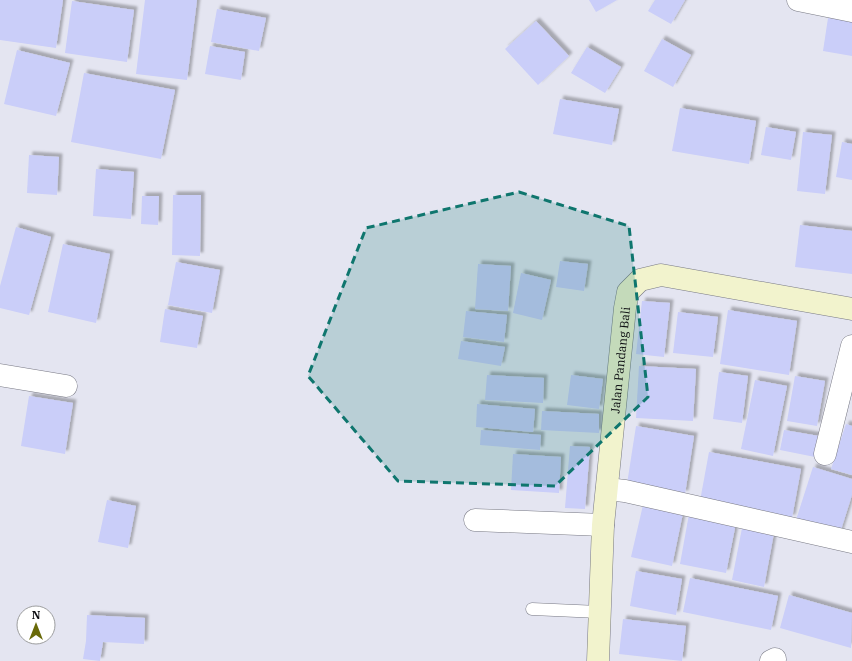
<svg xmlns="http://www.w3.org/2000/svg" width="852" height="661" viewBox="0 0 852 661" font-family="'IBM Plex Serif',serif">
  <defs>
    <filter id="shadow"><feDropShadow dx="3.5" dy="-3.5" stdDeviation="1" flood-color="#0004"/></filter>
  </defs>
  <rect width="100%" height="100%" fill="#e4e5f1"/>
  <g fill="#cacef9" filter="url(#shadow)">
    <path d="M0 0H63L56 48 0 40Z"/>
    <path d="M145 0H197L187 80 136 74Z"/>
    <path d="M589 0H617L596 12Z"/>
    <path d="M655 0H685L671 24 648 11Z"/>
    <path d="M72 1 134 10 127 62 65 53Z"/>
    <path d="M217 9 266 18 259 51 211 42Z"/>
    <path d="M828 18 852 21V56L823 51Z"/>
    <path d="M536 21 569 56 538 85 505 49Z"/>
    <path d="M662 39 691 55 673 87 644 71Z"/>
    <path d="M210 46 245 52 241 80 205 74Z"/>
    <path d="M587 47 621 67 605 93 571 73Z"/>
    <path d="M17 50 70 63 56 116 4 104Z"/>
    <path d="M84 73 175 90 161 159 71 142Z"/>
    <path d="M560 99 619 109 612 145 553 134Z"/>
    <path d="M680 108 756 121 749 164 672 151Z"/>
    <path d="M766 127 796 132 791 160 761 155Z"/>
    <path d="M803 132 832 135 825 194 797 191Z"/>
    <path d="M842 142 852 144V180L836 177Z"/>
    <path d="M29 155 59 157 57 195 27 193Z"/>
    <path d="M96 169 134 172 131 219 93 216Z"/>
    <path d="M173 195H201L200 256 172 255Z"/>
    <path d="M142 196H159L158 225 141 224Z"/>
    <path d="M800 225 852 231V274L795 267Z"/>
    <path d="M16 227 51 237 29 315 0 308V286Z"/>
    <path d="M63 244 110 254 96 323 48 312Z"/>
    <path d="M560 261 588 264 584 291 556 287Z"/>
    <path d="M176 262 220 270 212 313 168 305Z"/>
    <path d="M478 264 511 266 508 311 475 309Z"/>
    <path d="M521 273 551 280 542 320 513 313Z"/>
    <path d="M642 301 670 303 664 357 636 354Z"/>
    <path d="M165 309 203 316 197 348 160 342Z"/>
    <path d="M728 310 797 321 789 375 720 364Z"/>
    <path d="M466 311 507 315 504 342 463 337Z"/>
    <path d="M678 312 718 317 713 357 673 353Z"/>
    <path d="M461 341 505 347 501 366 458 359Z"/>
    <path d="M639 366 696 369 693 421 636 418Z"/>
    <path d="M719 372 748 376 742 423 713 419Z"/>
    <path d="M487 375 544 378 543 403 485 400Z"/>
    <path d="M571 375 603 379 599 409 567 405Z"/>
    <path d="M795 376 825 381 817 426 787 421Z"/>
    <path d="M755 380 787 386 773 456 741 449Z"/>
    <path d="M29 396 73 403 65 454 21 446Z"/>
    <path d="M477 404 535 409 533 432 476 427Z"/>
    <path d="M542 411 599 414V433L541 430Z"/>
    <path d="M846 424 852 426V475L831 469Z"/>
    <path d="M636 426 694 436 685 494 627 484Z"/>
    <path d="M481 430 541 435 540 450 480 445Z"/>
    <path d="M784 430 819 436 815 457 780 450Z"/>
    <path d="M570 446 590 447 585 509 565 508Z"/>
    <path d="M709 452 801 469 792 518 700 501Z"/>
    <path d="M513 454 561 457 559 493 511 490Z"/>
    <path d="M813 467 852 479V495L840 533 796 520Z"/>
    <path d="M107 500 136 506 128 548 98 542Z"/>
    <path d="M643 505 683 513 672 566 631 557Z"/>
    <path d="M689 514 736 523 726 573 680 564Z"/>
    <path d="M742 528 774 533 764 587 732 580Z"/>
    <path d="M636 571 682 579 676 615 630 606Z"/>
    <path d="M690 578 778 596 771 630 683 612Z"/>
    <path d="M789 595 852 613 851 648 780 628Z"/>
    <path d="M87 615 145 618 144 644 103 642 100 661 83 659 86 641Z"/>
    <path d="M623 619 686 626 682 661 619 654Z"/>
  </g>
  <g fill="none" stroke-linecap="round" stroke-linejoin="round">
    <defs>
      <path id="lane" d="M532 609 599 612"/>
      <g id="street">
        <path d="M798 0 852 11"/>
        <path d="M0 375 66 386"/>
        <path d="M825 454 852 346"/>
        <path d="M607 489 625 491 852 542"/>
        <path d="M475 520 603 525"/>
        <path d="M771 661 775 659"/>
      </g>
      <g id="secondary">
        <path id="s1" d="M598 661 603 525 625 308 628 292 640 280 661 275 852 309"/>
      </g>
    </defs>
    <use href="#lane" stroke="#787984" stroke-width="13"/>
    <use href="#street" stroke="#787984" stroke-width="23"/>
    <use href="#secondary" stroke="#787984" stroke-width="23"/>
    <use href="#lane" stroke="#fff" stroke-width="12"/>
    <use href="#street" stroke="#fff" stroke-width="22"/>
    <use href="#secondary" stroke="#f2f3cd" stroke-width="22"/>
  </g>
  <path fill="#0f766e" fill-opacity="0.2" stroke="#0f766e" stroke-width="3" stroke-dasharray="8 5" stroke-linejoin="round" d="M519 192 629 226 648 397 555 486 398 481 308 376 366 228Z"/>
  <g text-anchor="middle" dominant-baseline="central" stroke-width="4" stroke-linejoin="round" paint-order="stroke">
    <g font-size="12" fill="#0b0c10" stroke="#fff">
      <text stroke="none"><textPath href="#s1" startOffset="302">Jalan Pandang Bali</textPath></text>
    </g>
  </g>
  <g transform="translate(36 625)"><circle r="19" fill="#ffffff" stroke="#9d9e9f"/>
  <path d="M0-3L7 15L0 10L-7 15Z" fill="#696a09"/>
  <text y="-6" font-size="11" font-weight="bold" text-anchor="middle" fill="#0b0c10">N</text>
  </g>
</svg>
